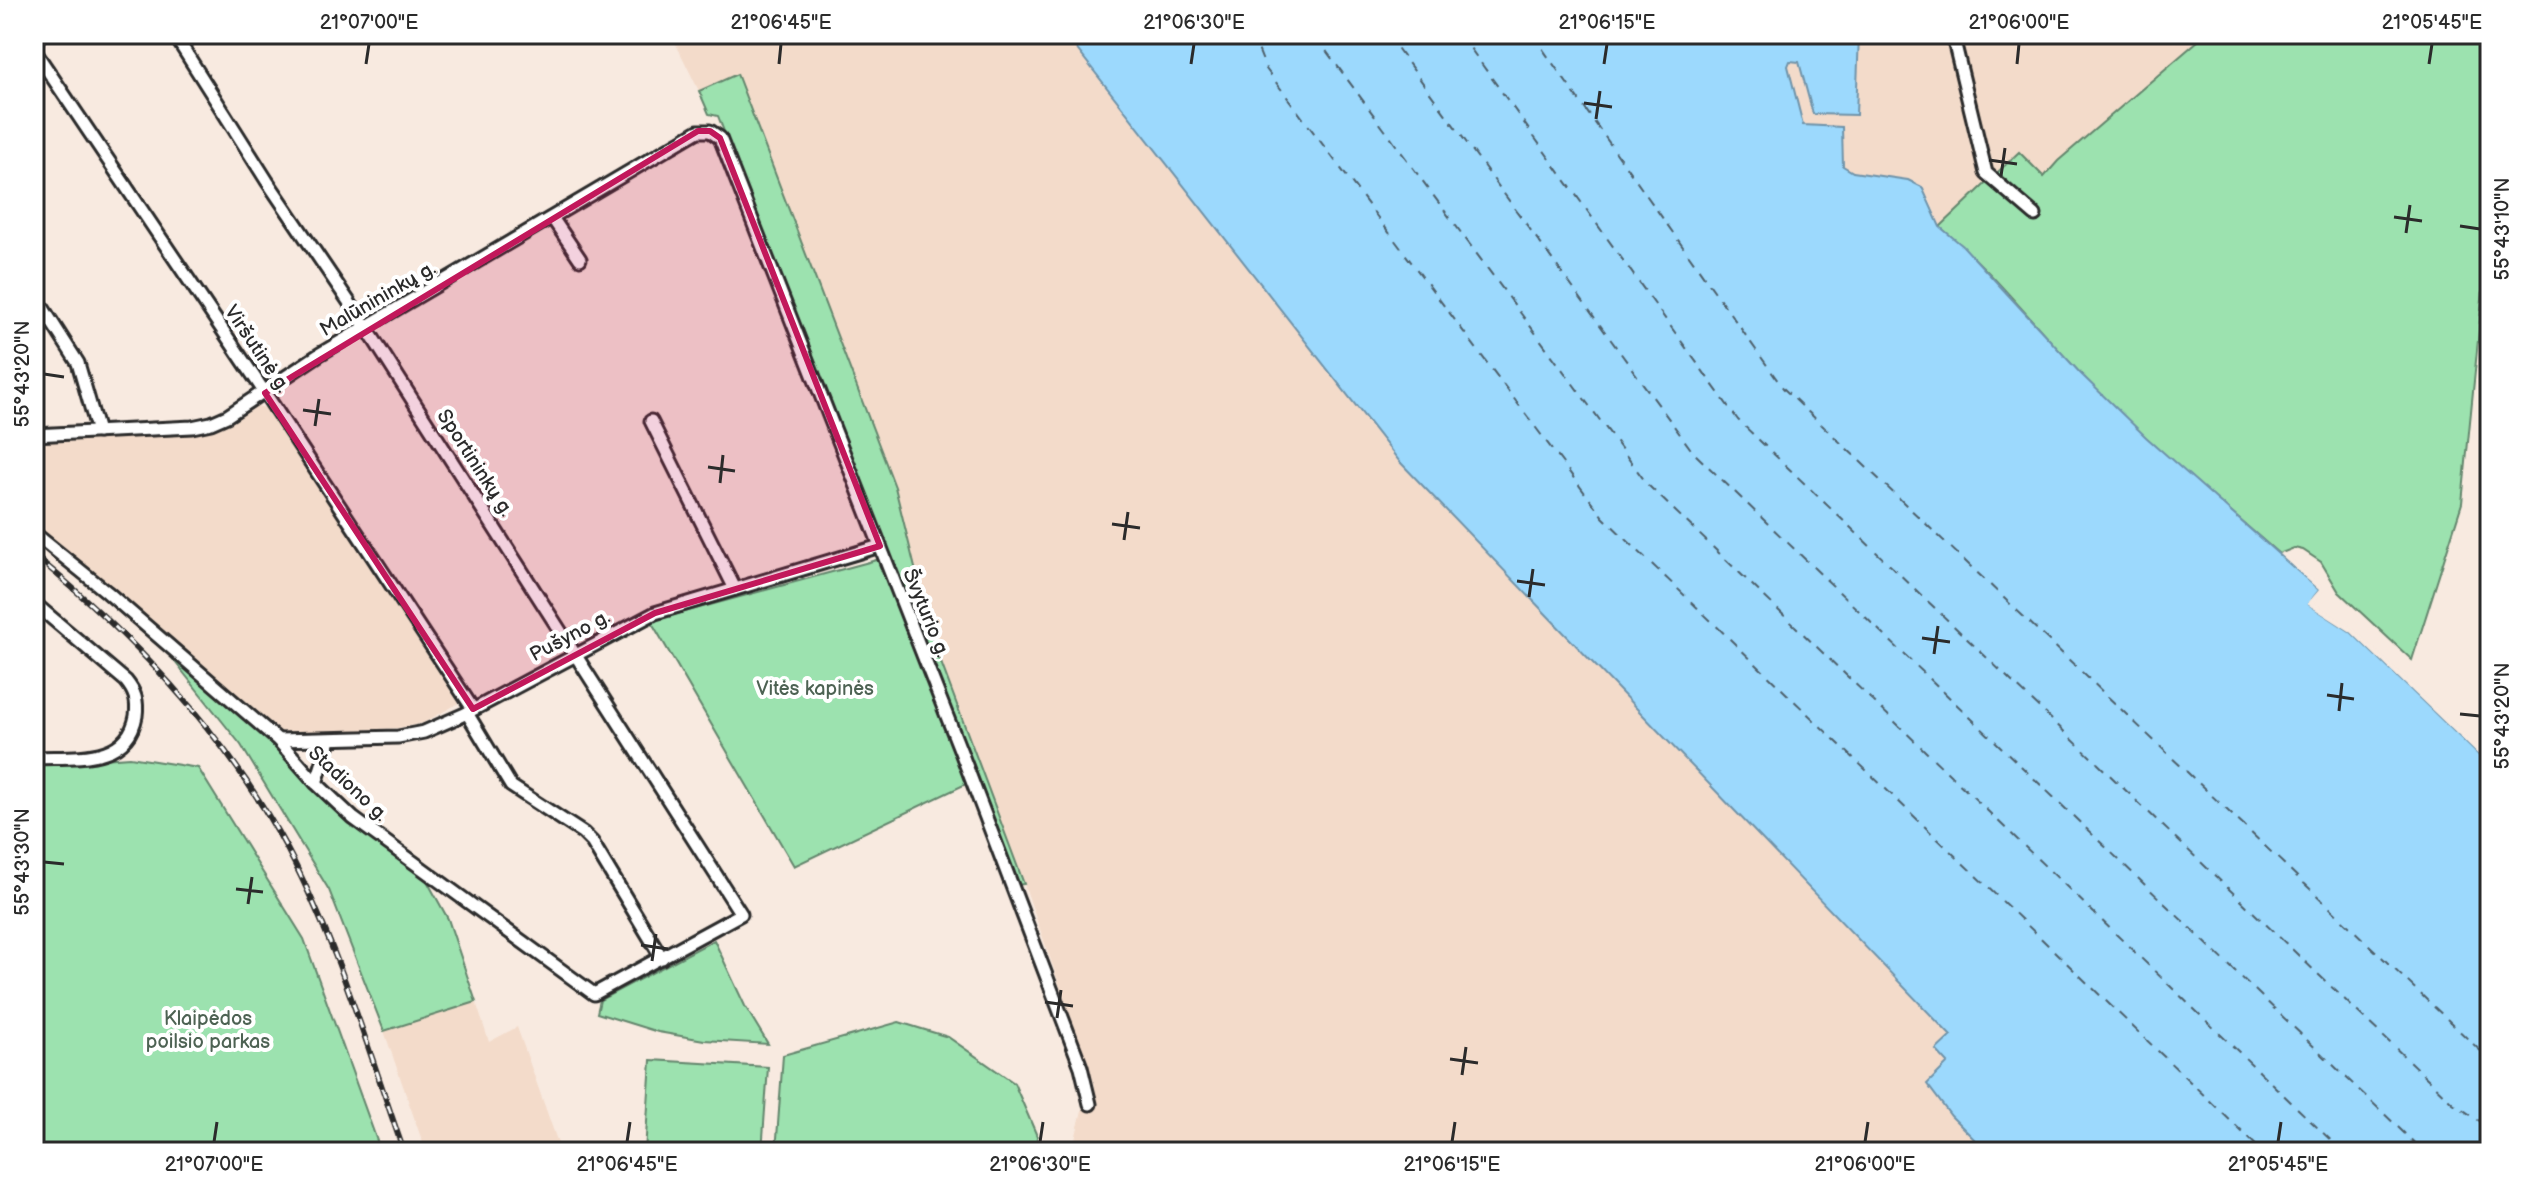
<svg xmlns="http://www.w3.org/2000/svg" width="2524" height="1186" viewBox="0 0 2524 1186" font-family="'Balsamiq Sans',sans-serif">
  <rect width="100%" height="100%" fill="#f8eae0"/>
  <filter id="ink" filterUnits="userSpaceOnUse"><feTurbulence type="fractalNoise" baseFrequency=".0125" numOctaves="2"/><feDisplacementMap in="SourceGraphic" scale="16" xChannelSelector="R" yChannelSelector="G"/><feConvolveMatrix kernelMatrix="1 2 1 2 8 2 1 2 1" color-interpolation-filters="sRGB"/></filter>
  <g filter="url(#ink)">
    <g fill="#f3dbca">
      <path d="M671 34H1065L1400 462 1951 1036 1948 1062 1927 1084 1951 1116 1987 1152H1072L1084 1102 1095 1086 1024 884 933 641 895 487 737 74 699 91Z"/>
      <path d="M1859 34H2168L2175 42 2184 34H2206L2058 161 2044 177 2019 153 1940 227 1930 200 1908 180 1853 172 1843 166 1842 161 1803 125 1788 65 1791 61 1799 62 1813 114 1855 115Z"/>
      <path d="M256 406 266 408 459 703 423 723 398 728 286 733 276 730 119 595 34 527V441L215 426Z"/>
      <path d="M476 1002 489 1042 517 1027 561 1152H426L384 1031Z"/>
    </g>
    <g fill="#9ce2af" stroke="#64866d" stroke-width="2">
      <path d="M2206 34H2490V218L2462 503 2412 660 2339 592 2321 562 2303 550 2294 548 2279 554C2212 495 2141 438 2080 373 2033 324 1992 270 1940 227L2019 152 2044 177 2058 161Z"/>
      <path d="M737 74 895 487 933 641 1024 884 1017 885 718 116 709 114 699 91Z"/>
      <path d="M880 559 966 784 794 866 651 621Z"/>
      <path d="M173 654 258 729 334 809 426 879 448 919 476 1002 384 1031 329 890 241 745 171 657Z"/>
      <path d="M130 757 198 768 304 939 381 1152H34V764Z"/>
      <path d="M714 940 745 1006 768 1044 704 1040 658 1032 597 1013 600 1000Z"/>
      <path d="M899 1022 948 1037 1014 1083 1037 1136 1036 1152H776L783 1055Z"/>
      <path d="M651 1060 768 1067 762 1152H645Z"/>
    </g>
    <path fill="#9cd9fd" stroke="#6f93a9" stroke-width="2" d="M1065 34H1859L1856 115 1813 114 1799 62 1790 61 1788 66 1803 125 1842 127 1843 166 1853 172 1908 180 1922 187 1940 227 1963 246 2081 374 2146 437 2319 590 2308 604 2351 632 2490 766V1152H2078L2073 1148 2069 1152H1987L1951 1116 1927 1084 1948 1063 1936 1050 1951 1036 1400 462Z"/>
    <path fill="#f8eae0" d="M2283 552 2322 588V592L2313 603 2353 629 2490 761V766L2351 632 2307 604 2319 590 2279 554Z"/>
    <g fill="none" stroke-linecap="round" stroke-linejoin="round">
      <g stroke="#4d5f6a" stroke-width="2" stroke-dasharray="10 8" stroke-linecap="butt">
        <path d="M1252 34 1266 69 1603 517 2263 1152"/>
        <path d="M1320 34 1327 52 1648 485 2343 1152"/>
        <path d="M1387 34 1693 452 2424 1152"/>
        <path d="M1460 34 1738 420 2453 1103 2490 1128"/>
        <path d="M1532 34 1783 388 2490 1060"/>
      </g>
      <defs>
        <g id="minor">
          <path d="M1949 34 1955 45 1986 173 2035 215"/>
          <path d="M34 44 41 34"/>
          <path d="M34 50 265 393 473 709"/>
          <path d="M553 219 580 259"/>
          <path d="M34 294 78 363 98 432"/>
          <path d="M651 421 735 589"/>
          <path d="M34 435 192 427 211 423 227 416 320 354 698 131H710L720 138 961 752 1081 1067 1090 1104"/>
          <path d="M34 533 107 592 278 740 316 783 353 818 594 994 741 914 366 327 267 181 174 34"/>
          <path d="M34 603 126 681C135 692 138 701 136 716 127 765 72 756 34 758"/>
          <path d="M467 713 511 786 583 833 592 842 662 958"/>
          <path d="M278 740 398 737 424 732 467 713 655 613 880 546"/>
          <path d="M316 783 330 740"/>
        </g>
      </defs>
      <use href="#minor" stroke="#2b2b2b" stroke-width="17"/>
      <use href="#minor" stroke="#fff" stroke-width="11"/>
      <defs>
        <path id="rail" d="M34 555C131 635 219 726 280 836 334 932 368 1049 404 1152"/>
      </defs>
      <use href="#rail" stroke="#2b2b2b" stroke-width="6"/>
      <use href="#rail" stroke="#fff" stroke-width="3" stroke-dasharray="9" stroke-linecap="butt"/>
    </g>
  </g>
  <path fill="#c2185b" fill-opacity="0.2" stroke="#c2185b" stroke-width="6" stroke-linejoin="round" d="M698 131H710L720 138 880 546 655 613 473 709 265 393Z"/>
  <path fill="none" stroke="#2b2b2b" stroke-width="3" d="M366 64 369 44M779 64 781 44M1191 64 1194 44M1604 64 1607 44M2017 64 2019 44M2429 64 2432 44M1584 103 1612 107M1596 119 1600 91M1989 160 2017 164M2001 176 2005 148M2394 217 2422 221M2460 226 2480 229M2406 233 2410 205M44 374 64 377M303 410 331 414M315 426 319 399M708 467 735 471M720 483 723 455M1112 524 1140 528M1124 540 1128 512M1517 581 1545 585M1529 597 1533 569M1922 638 1950 642M1934 654 1938 626M2327 695 2354 699M2339 711 2342 683M2460 714 2480 716M44 862 64 864M236 889 263 892M248 904 252 877M641 945 668 949M652 961 656 934M1045 1002 1073 1006M1057 1018 1061 990M1450 1059 1478 1063M1462 1075 1466 1047M214 1142 217 1122M627 1142 630 1122M1040 1142 1043 1122M1452 1142 1455 1122M1865 1142 1868 1122M2278 1142 2281 1122"/>
  <g text-anchor="middle" dominant-baseline="central" stroke-width="8" stroke-linejoin="round" paint-order="stroke">
    <g font-size="20" fill="#2b2b2b" stroke="#fff">
      <text transform="translate(378 299) rotate(-30)">Malūnininkų g.</text>
      <text transform="translate(257 349) rotate(56)">Viršutinė g.</text>
      <text transform="translate(475 463) rotate(57)">Sportininkų g.</text>
      <text transform="translate(926 613) rotate(68)">Švyturio g.</text>
      <text transform="translate(570 636) rotate(-28)">Pušyno g.</text>
      <text transform="translate(348 784) rotate(43)">Stadiono g.</text>
    </g>
    <g font-size="20" fill="#4d6253" stroke="#fff">
      <text x="815" y="689">Vitės kapinės</text>
      <text x="208" y="1019">Klaipėdos<tspan x="208" dy="23">poilsio parkas</tspan></text>
    </g>
  </g>
  <rect width="2524" height="1186" fill="none" stroke="#fff" stroke-width="88"/>
  <rect x="44" y="44" width="2436" height="1098" fill="none" stroke="#2b2b2b" stroke-width="3"/>
  <g font-size="20" text-anchor="middle" fill="#2b2b2b">
    <text x="369" y="29">21°07'00"E</text>
    <text x="781" y="29">21°06'45"E</text>
    <text x="1194" y="29">21°06'30"E</text>
    <text x="1607" y="29">21°06'15"E</text>
    <text x="2019" y="29">21°06'00"E</text>
    <text x="2432" y="29">21°05'45"E</text>
    <text transform="translate(2502 229) rotate(-90)" y="7">55°43'10"N</text>
    <text transform="translate(22 374) rotate(-90)" y="7">55°43'20"N</text>
    <text transform="translate(2502 716) rotate(-90)" y="7">55°43'20"N</text>
    <text transform="translate(22 862) rotate(-90)" y="7">55°43'30"N</text>
    <text x="214" y="1171">21°07'00"E</text>
    <text x="627" y="1171">21°06'45"E</text>
    <text x="1040" y="1171">21°06'30"E</text>
    <text x="1452" y="1171">21°06'15"E</text>
    <text x="1865" y="1171">21°06'00"E</text>
    <text x="2278" y="1171">21°05'45"E</text>
  </g>
</svg>
